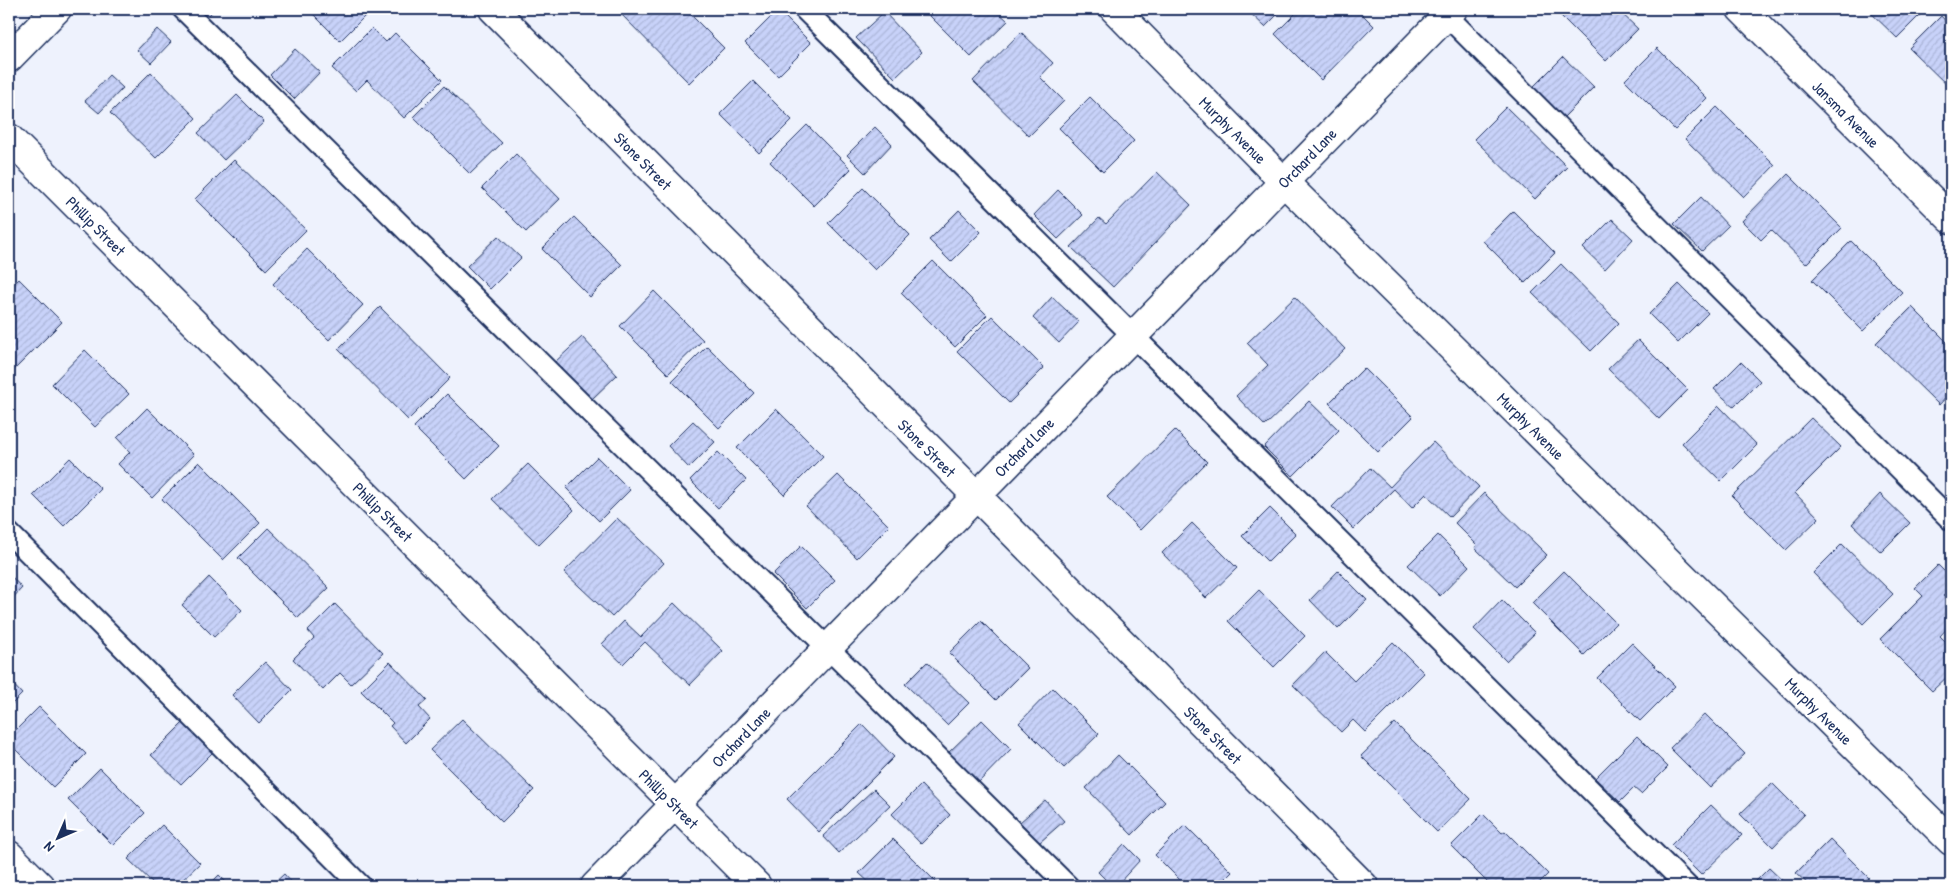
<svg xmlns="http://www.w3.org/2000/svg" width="1960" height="895" viewBox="0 0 1960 895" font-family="'Patrick Hand',sans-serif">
  <defs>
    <pattern id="building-hatch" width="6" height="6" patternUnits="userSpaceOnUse" patternTransform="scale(1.25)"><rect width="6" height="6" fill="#c8d2f9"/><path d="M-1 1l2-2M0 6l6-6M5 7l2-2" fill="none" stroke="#abb5d8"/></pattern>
  </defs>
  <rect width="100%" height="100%" fill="#eef2fd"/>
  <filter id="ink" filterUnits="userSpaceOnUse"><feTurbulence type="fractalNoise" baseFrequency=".02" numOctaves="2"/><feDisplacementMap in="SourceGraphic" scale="10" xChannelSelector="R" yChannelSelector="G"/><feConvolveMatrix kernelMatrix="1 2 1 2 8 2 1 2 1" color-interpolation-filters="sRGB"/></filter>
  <g filter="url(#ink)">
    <g fill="url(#building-hatch)" stroke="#1b2f5e">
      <path d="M203 9H215L209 15Z"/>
      <path d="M308 9H370L371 10 340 41Z"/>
      <path d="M616 9H685L724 48 689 83Z"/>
      <path d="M932 9H995L1008 21 971 57 927 13Z"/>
      <path d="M1246 9H1283L1265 27Z"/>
      <path d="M1300 9H1324L1328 13 1333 9H1357L1374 26 1321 80 1275 34Z"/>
      <path d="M1554 9H1617L1638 29 1606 61Z"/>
      <path d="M1867 9H1926L1897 38Z"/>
      <path d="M778 10 811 43 778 76 745 43Z"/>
      <path d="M884 12 922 52 895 78 856 38Z"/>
      <path d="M1941 16 1951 27V89L1909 48Z"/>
      <path d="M372 28 386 42 395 33 442 80 404 118 367 80 356 91 332 68Z"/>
      <path d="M157 29 171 42 151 63 137 50Z"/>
      <path d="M1021 32 1053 63 1040 77 1064 101 1029 136 973 81Z"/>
      <path d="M1657 48 1707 98 1675 130 1625 80Z"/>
      <path d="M295 49 320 72 294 99 270 75Z"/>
      <path d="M1563 57 1594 87 1559 122 1529 91Z"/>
      <path d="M151 72 196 118 156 158 110 113Z"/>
      <path d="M109 75 123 88 99 113 85 101Z"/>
      <path d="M753 81 792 120 759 153 720 114Z"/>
      <path d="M444 86 502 143 470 174 413 117Z"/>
      <path d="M237 95 264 122 224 160 198 133Z"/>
      <path d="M1090 97 1134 141 1103 172 1059 128Z"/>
      <path d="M1506 107 1567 167 1535 199 1474 139Z"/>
      <path d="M1717 107 1775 165 1744 197 1685 139Z"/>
      <path d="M807 125 851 169 814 206 770 162Z"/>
      <path d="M875 127 892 144 865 173 847 155Z"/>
      <path d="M516 154 560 199 526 232 482 188Z"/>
      <path d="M234 160 306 230 266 270 195 199Z"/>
      <path d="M1157 172 1191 205 1113 287 1071 247 1099 218 1106 224Z"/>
      <path d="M1788 174 1842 228 1806 264 1771 230 1761 240 1742 221Z"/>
      <path d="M863 188 910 235 875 270 828 223Z"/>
      <path d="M1058 190 1083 215 1058 239 1034 215Z"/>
      <path d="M1701 197 1728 226 1702 251 1674 224Z"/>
      <path d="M959 210 981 232 951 262 929 240Z"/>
      <path d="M1513 211 1555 253 1525 283 1483 241Z"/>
      <path d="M574 217 622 265 590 297 542 249Z"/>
      <path d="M1612 219 1633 239 1605 269 1583 248Z"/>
      <path d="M498 236 521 258 490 289 467 266Z"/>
      <path d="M1851 241 1902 292 1863 331 1812 280Z"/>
      <path d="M307 249 363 305 329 340 273 284Z"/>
      <path d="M933 261 987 315 955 347 901 293Z"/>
      <path d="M1561 264 1619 323 1591 351 1532 293Z"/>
      <path d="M19 279 62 322 9 375V289Z"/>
      <path d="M1679 284 1708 313 1678 343 1649 314Z"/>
      <path d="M654 291 703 340 668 374 620 326Z"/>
      <path d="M1052 297 1079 322 1059 343 1033 318Z"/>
      <path d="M1295 297 1345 349 1265 426 1236 396 1268 365 1247 343Z"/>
      <path d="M380 307 450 378 408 420 338 349Z"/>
      <path d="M1912 307 1951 346V392L1939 405 1876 343Z"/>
      <path d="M992 316 1044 368 1009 403 957 351Z"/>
      <path d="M582 337 617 375 591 400 555 362Z"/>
      <path d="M1638 340 1688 390 1659 419 1608 369Z"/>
      <path d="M707 346 754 393 719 428 672 381Z"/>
      <path d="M85 350 129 394 95 427 52 384Z"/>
      <path d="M1741 362 1760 381 1734 407 1714 389Z"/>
      <path d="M1364 368 1413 417 1378 452 1329 403Z"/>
      <path d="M447 394 499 446 466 479 414 427Z"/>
      <path d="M1309 401 1339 430 1293 476 1264 447Z"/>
      <path d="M1719 406 1757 445 1721 481 1682 443Z"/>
      <path d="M147 408 194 455 152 498 118 464 130 452 117 438Z"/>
      <path d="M776 409 823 456 784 495 737 448Z"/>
      <path d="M1811 418 1841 447 1795 493 1819 518 1786 550 1732 496Z"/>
      <path d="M693 421 715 442 689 468 668 446Z"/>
      <path d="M1175 430 1207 462 1140 530 1107 497Z"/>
      <path d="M1433 442 1479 487 1450 517 1426 494 1412 508 1394 489 1354 529 1332 507 1370 468 1390 487Z"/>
      <path d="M718 452 746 480 718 508 690 480Z"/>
      <path d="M597 457 630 490 599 521 566 488Z"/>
      <path d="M70 458 101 489 64 526 33 495Z"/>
      <path d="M199 462 260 523 223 560 162 499Z"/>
      <path d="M528 464 574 510 539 545 492 499Z"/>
      <path d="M838 475 889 526 857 558 806 506Z"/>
      <path d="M1484 493 1547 555 1515 587 1475 548 1477 545 1455 523Z"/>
      <path d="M1880 494 1910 523 1881 552 1852 524Z"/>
      <path d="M1270 508 1296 534 1268 562 1242 536Z"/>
      <path d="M617 518 664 563 612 617 564 572Z"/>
      <path d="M1192 523 1237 568 1206 598 1162 553Z"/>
      <path d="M268 528 329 588 298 618 238 558Z"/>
      <path d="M1438 535 1469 566 1440 596 1408 565Z"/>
      <path d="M1842 544 1893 594 1863 624 1813 573Z"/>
      <path d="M801 546 835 580 807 608 773 574Z"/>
      <path d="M1938 565 1951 578V588L1943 596 1951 604V624L1940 636 1951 647V673L1932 691 1880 639 1923 596 1915 588Z"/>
      <path d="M1338 571 1367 600 1338 629 1310 600Z"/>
      <path d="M1564 571 1616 623 1584 655 1532 603Z"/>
      <path d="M9 574 22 588 9 602Z"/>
      <path d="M209 577 242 610 214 637 182 605Z"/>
      <path d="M1259 590 1305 636 1274 667 1228 621Z"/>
      <path d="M1502 600 1535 633 1506 661 1474 629Z"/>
      <path d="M674 603 723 651 690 685 645 642 623 664 602 644 624 621 641 637Z"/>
      <path d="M335 604 383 653 351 684 340 673 323 690 293 659 314 638 308 631Z"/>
      <path d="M981 621 1028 668 996 700 949 653Z"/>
      <path d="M1393 642 1424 673 1365 732 1353 720 1341 732 1293 685 1325 652 1354 681Z"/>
      <path d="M1632 643 1675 686 1640 721 1597 678Z"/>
      <path d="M265 662 292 690 259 723 232 695Z"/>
      <path d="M390 662 427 700 419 707 430 719 406 743 390 726 393 723 361 691Z"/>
      <path d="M927 662 969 703 947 725 905 684Z"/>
      <path d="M9 663 16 670 9 677Z"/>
      <path d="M9 680 22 694 9 707Z"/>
      <path d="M1053 688 1099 734 1064 768 1019 723Z"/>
      <path d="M39 707 86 754 53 787 9 743V737Z"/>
      <path d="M1705 714 1745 754 1710 788 1670 748Z"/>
      <path d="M462 719 534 790 502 822 430 750Z"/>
      <path d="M982 720 1011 749 977 784 947 754Z"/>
      <path d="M184 722 214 751 181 784 151 755Z"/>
      <path d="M1395 723 1471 799 1437 832 1361 756Z"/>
      <path d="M862 724 894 757 819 832 787 799Z"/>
      <path d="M1637 736 1668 767 1641 794 1634 788 1620 802 1595 778Z"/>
      <path d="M1118 755 1165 802 1132 835 1086 788Z"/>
      <path d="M100 768 145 813 113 845 68 800Z"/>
      <path d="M1772 783 1804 815 1773 847 1740 814Z"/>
      <path d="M921 785 950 815 921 844 892 814Z"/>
      <path d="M874 789 890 805 839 853 823 836Z"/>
      <path d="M1045 800 1064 821 1039 843 1020 822Z"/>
      <path d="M1711 805 1742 835 1701 875 1671 845Z"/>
      <path d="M1483 814 1502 833 1505 831 1548 874 1536 886H1491L1451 846Z"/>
      <path d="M162 825 200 863 176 886H156L128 859Z"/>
      <path d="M1185 825 1232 872 1218 886H1186L1155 855Z"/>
      <path d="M893 839 940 886H873L859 873Z"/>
      <path d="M1830 839 1869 878 1860 886H1810L1796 873Z"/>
      <path d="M1124 844 1140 860 1116 886H1112L1098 872Z"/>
      <path d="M1769 868 1788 886H1751Z"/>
      <path d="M284 874 295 886H271Z"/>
      <path d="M219 875 230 886H208Z"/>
    </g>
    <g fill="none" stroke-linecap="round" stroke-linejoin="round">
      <defs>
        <g id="lane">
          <path d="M183 9 1068 886"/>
          <path d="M804 9 1687 886"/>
          <path d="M1440 9 1951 520"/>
          <path d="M9 533 361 886"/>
        </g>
        <g id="street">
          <path d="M493 9 1364 886"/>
          <path d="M1114 9 1284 182 1951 841"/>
          <path d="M1741 9 1951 219"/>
          <path d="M9 58 57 9"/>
          <path d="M9 138 757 886"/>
          <path d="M9 855 40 886"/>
        </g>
        <path id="secondary" d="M595 886 1453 9"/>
      </defs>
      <use href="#lane" stroke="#1b2f5e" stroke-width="24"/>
      <use href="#street" stroke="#1b2f5e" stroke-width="31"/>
      <use href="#secondary" stroke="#1b2f5e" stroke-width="31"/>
      <use href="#lane" stroke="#fff" stroke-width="20"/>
      <use href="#street" stroke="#fff" stroke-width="28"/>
      <use href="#secondary" stroke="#fff" stroke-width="28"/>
    </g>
  </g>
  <g text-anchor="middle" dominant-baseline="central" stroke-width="4" stroke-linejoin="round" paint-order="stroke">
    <g font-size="16" fill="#1b2f5e" stroke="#fff">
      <text transform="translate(1846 114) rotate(45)">Jansma Avenue</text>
      <text transform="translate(1233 130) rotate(45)">Murphy Avenue</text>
      <text transform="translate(1307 158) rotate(-46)">Orchard Lane</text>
      <text transform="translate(643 161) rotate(45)">Stone Street</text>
      <text transform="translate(96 226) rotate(45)">Phillip Street</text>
      <text transform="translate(1531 426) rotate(45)">Murphy Avenue</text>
      <text transform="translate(1024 447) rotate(-45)">Orchard Lane</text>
      <text transform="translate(927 448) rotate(45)">Stone Street</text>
      <text transform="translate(383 512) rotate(45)">Phillip Street</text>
      <text transform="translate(1819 711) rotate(45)">Murphy Avenue</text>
      <text transform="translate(1213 735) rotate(45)">Stone Street</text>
      <text transform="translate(741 737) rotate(-46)">Orchard Lane</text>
      <text transform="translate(669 799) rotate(45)">Phillip Street</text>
    </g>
  </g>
  <rect width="1960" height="895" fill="none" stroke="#fff" stroke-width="30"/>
  <rect x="15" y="15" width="1930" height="865" fill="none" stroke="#1b2f5e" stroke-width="2" filter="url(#ink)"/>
  <g transform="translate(58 838) rotate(225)" stroke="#ffffff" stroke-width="4" paint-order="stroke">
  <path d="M0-4L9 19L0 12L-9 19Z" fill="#1b2f5e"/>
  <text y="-8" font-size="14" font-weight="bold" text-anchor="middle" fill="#1b2f5e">N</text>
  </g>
</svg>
